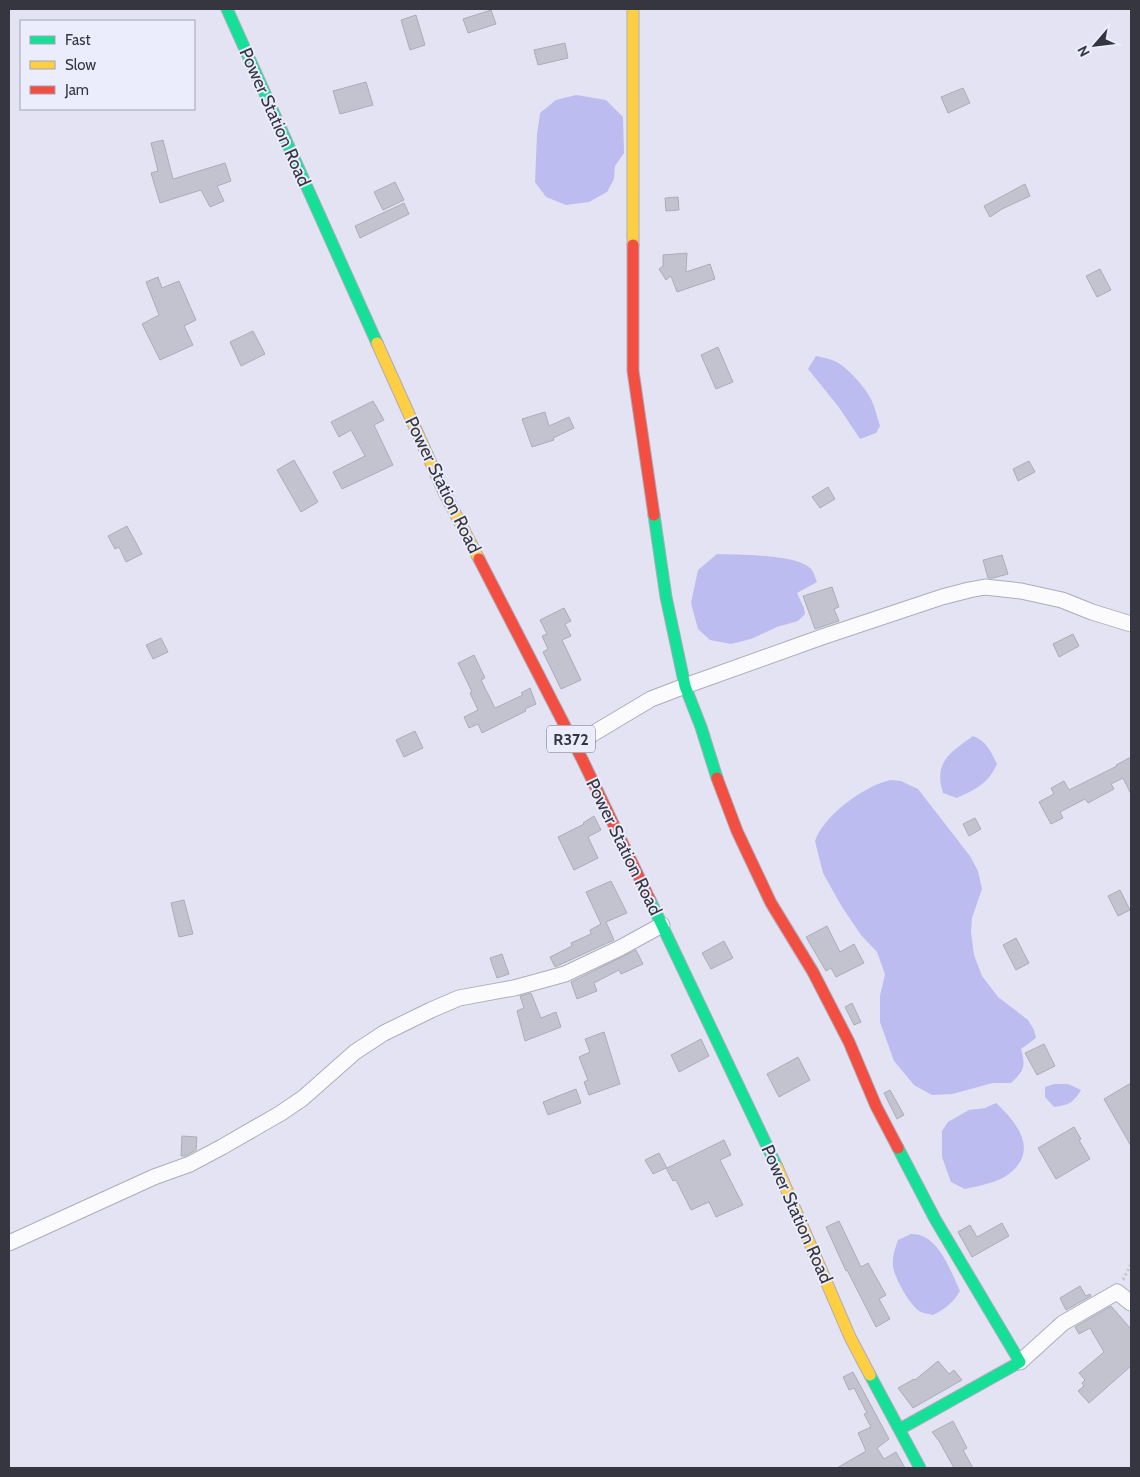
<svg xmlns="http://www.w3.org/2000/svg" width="1140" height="1477" viewBox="0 0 1140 1477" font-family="Cabin,sans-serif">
  <rect width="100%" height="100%" fill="#e3e3f3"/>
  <g fill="#bdbcf0">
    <path d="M576 95 606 100 623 117 624 153 615 166 614 179 607 192 589 202 566 205 546 197 535 182 537 134 540 113 556 100Z"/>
    <path d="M816 356C821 357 827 358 832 360 845 364 865 387 871 399 875 407 877 417 880 426L876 433 860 439 838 406 808 369Z"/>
    <path d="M717 554C739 555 794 554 810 568 814 571 815 578 817 582L797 593 804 608 805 614 798 621 777 627 751 639 731 644 710 640 698 629 691 603 698 570Z"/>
    <path d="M973 736C987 741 991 752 997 764 988 784 976 789 957 798L943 793C933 762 951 752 973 736Z"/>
    <path d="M891 780 901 781 918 789 970 856 978 871 982 889 972 918 971 932 974 955 982 976 998 997 1028 1020 1034 1030 1036 1038 1021 1049C1026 1067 1024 1070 1011 1083H993L952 1094 932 1095 914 1085 894 1061 880 1022V996L885 974 877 952 861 935 842 907 823 873 815 841C824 815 865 785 891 780Z"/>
    <path d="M1054 1084H1068L1081 1090C1073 1103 1069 1105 1054 1107L1045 1097V1087Z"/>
    <path d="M996 1103C1019 1124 1040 1153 1006 1176 995 1183 978 1186 965 1189L951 1182 942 1157V1131L948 1122 969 1110 985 1108Z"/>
    <path d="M911 1234C938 1233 950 1270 960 1291 953 1303 945 1309 933 1315 929 1314 922 1313 919 1311 909 1304 895 1278 893 1267 892 1258 895 1248 898 1240Z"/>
  </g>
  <g fill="#c3c3cf" stroke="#adadb9">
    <path d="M491 10 496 24 468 33 463 19Z"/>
    <path d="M416 15 425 45 410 50 401 20Z"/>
    <path d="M565 43 568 58 538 65 534 50Z"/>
    <path d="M366 82 373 105 340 114 333 91Z"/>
    <path d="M963 88 970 103 948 113 941 97Z"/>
    <path d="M163 140 173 179 225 163 231 181 217 186 224 201 210 207 201 190 160 203 151 173 158 171 151 143Z"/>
    <path d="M395 182 404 200 383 210 374 192Z"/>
    <path d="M1025 184 1030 196 1002 209 990 217 984 206Z"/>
    <path d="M678 197 679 210 666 211 665 198Z"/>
    <path d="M404 203 409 214 360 238 355 226Z"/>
    <path d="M687 253 686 272 710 264 715 279 677 292 671 276 666 280 659 269 663 266V255Z"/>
    <path d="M1100 269 1111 290 1097 297 1086 276Z"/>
    <path d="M158 277 162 288 179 281 196 320 184 326 193 345 160 360 142 324 159 315 146 282Z"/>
    <path d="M253 331 265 354 241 366 230 342Z"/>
    <path d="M718 347 733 382 716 389 701 355Z"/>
    <path d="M373 401 384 420 374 425 393 465 342 489 333 472 365 456 351 430 339 437 331 422Z"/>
    <path d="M545 412 549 426 569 417 574 428 553 438 554 440 532 447 522 419Z"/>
    <path d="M294 460 318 502 301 512 277 470Z"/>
    <path d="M1029 461 1035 472 1018 481 1013 469Z"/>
    <path d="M828 487 835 499 820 508 812 497Z"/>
    <path d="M127 526 142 554 126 562 119 547 115 549 108 536Z"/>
    <path d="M1002 555 1008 574 993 578H988L983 560Z"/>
    <path d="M832 587 839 607 834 609 839 621 815 629 803 596Z"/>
    <path d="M564 608 571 621 565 624 571 636 562 640 581 680 561 689 543 652 548 649 542 636 547 634 540 620Z"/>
    <path d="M1073 634 1079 646 1059 657 1053 644Z"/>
    <path d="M161 638 168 652 153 659 146 645Z"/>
    <path d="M474 655 485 678 481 680 495 708 523 695 521 693 530 688 536 704 525 709 526 711 482 733 478 724 469 728 464 717 478 710 470 693 472 692 458 663Z"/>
    <path d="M415 731 423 748 404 757 396 740Z"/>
    <path d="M1131 757V794L1123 778 1111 784 1114 789 1088 803 1085 799 1060 812 1063 818 1051 824 1039 802 1054 794 1051 788 1064 781 1069 790 1117 766 1116 765Z"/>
    <path d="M594 816 601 830 588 837 598 858 574 870 558 837 584 824 583 823Z"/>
    <path d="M975 818 981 829 969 836 963 824Z"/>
    <path d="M611 881 627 913 606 922 614 940 555 967 550 957 572 946 571 943 591 934 590 930 601 924 586 892Z"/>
    <path d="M1120 890 1130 910 1118 916 1108 896Z"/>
    <path d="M184 900 193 934 179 937 171 903Z"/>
    <path d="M827 926 840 952 854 944 864 963 836 977 831 968 826 971 806 937Z"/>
    <path d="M1016 938 1029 963 1016 970 1003 945Z"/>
    <path d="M724 941 733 958 711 969 702 953Z"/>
    <path d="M636 950 643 964 621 974 619 970 594 983 597 991 577 999 571 982Z"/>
    <path d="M502 954 509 974 497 978 490 958Z"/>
    <path d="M531 993 541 1018 556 1012 561 1027 525 1041 517 1011 524 1008 520 996Z"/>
    <path d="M852 1003 861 1022 854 1025 845 1007Z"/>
    <path d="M604 1032 620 1084 589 1095 584 1082 588 1080 579 1057 590 1052 585 1039Z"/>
    <path d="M701 1039 709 1056 679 1072 671 1055Z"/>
    <path d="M1044 1044 1055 1066 1037 1075 1025 1053Z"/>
    <path d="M798 1057 810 1080 779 1097 767 1074Z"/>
    <path d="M1131 1083V1146L1104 1099Z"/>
    <path d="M576 1089 581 1103 548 1115 543 1102Z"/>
    <path d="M890 1090 904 1115 897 1119 884 1093Z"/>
    <path d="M1074 1127 1081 1139 1079 1140 1090 1159 1056 1179 1038 1148Z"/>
    <path d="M182 1136 197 1137 196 1150 185 1156H181Z"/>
    <path d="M724 1140 731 1155 720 1160 743 1205 716 1217 709 1202 691 1210 676 1180 673 1181 666 1168 653 1174 645 1160 659 1153 667 1168Z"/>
    <path d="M839 1221 861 1267 868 1263 886 1295 879 1299 890 1319 876 1327 847 1270 846 1271 826 1227Z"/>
    <path d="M1002 1223 1009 1236 972 1257 958 1232 970 1225 977 1237Z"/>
    <path d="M1080 1286 1086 1296 1090 1294 1091 1296 1066 1310 1060 1298Z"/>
    <path d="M1111 1306 1131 1329V1366L1089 1403 1078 1391 1084 1386 1082 1383 1085 1380 1079 1373 1104 1352 1090 1328 1079 1334 1075 1327Z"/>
    <path d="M938 1361 949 1374 954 1370 962 1380 913 1408 898 1388 914 1379 915 1380Z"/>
    <path d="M853 1372 889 1439 877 1448 884 1459 896 1452 905 1468H837L866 1451 858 1433 871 1427 864 1414 867 1413 854 1388 849 1390 843 1377Z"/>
    <path d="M953 1421 967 1448 963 1450 973 1468H954L939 1441 932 1432Z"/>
  </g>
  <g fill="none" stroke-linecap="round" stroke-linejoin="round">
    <defs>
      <g id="street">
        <path d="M574 745 651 699 685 686 822 637 942 597 969 590 985 587 1021 591 1062 600 1092 612 1131 624"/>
        <path d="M9 1243 154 1177 190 1164 222 1147 281 1113 303 1098 355 1052 384 1033 431 1010 459 998 514 988 565 974 620 948 662 925"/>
        <path d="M1020 1362 1063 1323 1117 1292 1131 1303"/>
      </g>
      <g id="fast">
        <path d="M227 9 377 343"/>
        <path d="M654 515 666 597 685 686 701 727 717 778"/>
        <path d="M650 900 777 1167"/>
        <path d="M898 1148 935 1219 1020 1362 900 1429"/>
        <path d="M870 1375 920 1468"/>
      </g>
      <g id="slow">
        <path d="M633 9V245"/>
        <path d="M377 343 444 492 479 559"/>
        <path d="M777 1167 850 1337 870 1375"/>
      </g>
      <g id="jam">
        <path d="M633 245V371L654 515"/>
        <path d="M479 559 582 759 650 900"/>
        <path d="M717 778 737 831 771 903 813 972 849 1042 876 1106 898 1148"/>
      </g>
    </defs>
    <use href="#street" stroke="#adadb9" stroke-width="17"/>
    <use href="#fast" stroke="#adadb9" stroke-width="13"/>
    <use href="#slow" stroke="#adadb9" stroke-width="13"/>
    <use href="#jam" stroke="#adadb9" stroke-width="13"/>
    <path stroke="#c8c8cd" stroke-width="3" stroke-dasharray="2.5 2.5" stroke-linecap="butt" d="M1123 1280 1131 1264"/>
    <use href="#street" stroke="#fbfbfd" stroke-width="15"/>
    <use href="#fast" stroke="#16e098" stroke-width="11"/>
    <use href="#slow" stroke="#ffcf43" stroke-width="11"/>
    <use href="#jam" stroke="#f24e42" stroke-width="11"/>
  </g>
  <g text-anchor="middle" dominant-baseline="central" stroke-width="4" stroke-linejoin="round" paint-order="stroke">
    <rect fill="#ebecfc" stroke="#6c6d79" stroke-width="1" x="547" y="725.5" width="48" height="27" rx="4"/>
    <g font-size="16" font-weight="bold" fill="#363641">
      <text x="571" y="739">R372</text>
    </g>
    <g font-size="18" fill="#363641" stroke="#ebecfc">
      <text transform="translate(275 117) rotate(66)">Power Station Road</text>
      <text transform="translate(443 485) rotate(64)">Power Station Road</text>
      <text transform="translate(624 847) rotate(64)">Power Station Road</text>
      <text transform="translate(797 1214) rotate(66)">Power Station Road</text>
    </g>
  </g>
  <rect width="1140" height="1477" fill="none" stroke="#363641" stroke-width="20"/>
  <rect x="20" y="20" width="175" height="90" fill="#ebecfc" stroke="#a3a3b1"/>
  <rect x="30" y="36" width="25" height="8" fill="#16e098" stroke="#a3a3b1"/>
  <text x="65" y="45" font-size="15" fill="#363641">Fast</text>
  <rect x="30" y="61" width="25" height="8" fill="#ffcf43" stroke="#a3a3b1"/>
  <text x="65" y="70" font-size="15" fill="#363641">Slow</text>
  <rect x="30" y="86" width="25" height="8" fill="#f24e42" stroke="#a3a3b1"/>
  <text x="65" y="95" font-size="15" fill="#363641">Jam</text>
  <g transform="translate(1095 45) rotate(242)" stroke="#ebecfc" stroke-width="4" paint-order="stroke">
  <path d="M0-4L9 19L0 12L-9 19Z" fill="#363641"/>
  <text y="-8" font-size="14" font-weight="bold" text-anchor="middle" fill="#363641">N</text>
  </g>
</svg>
